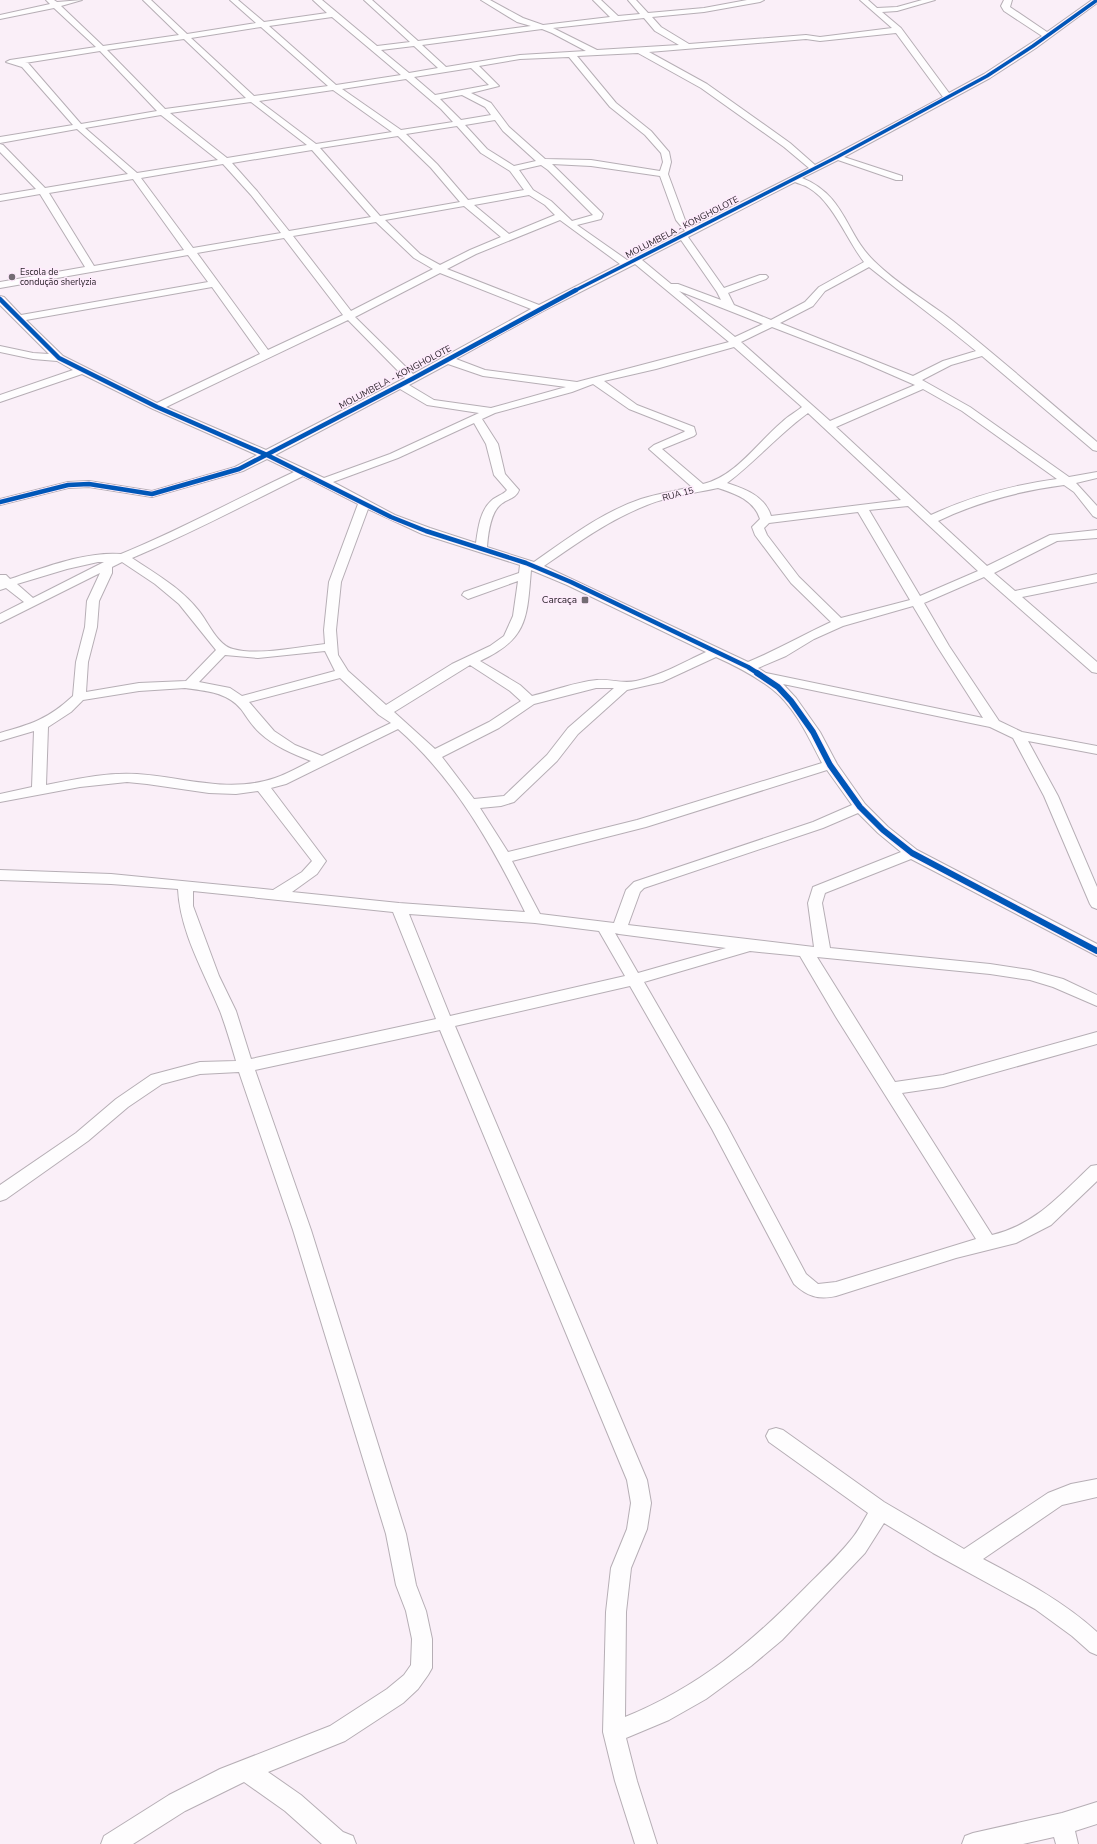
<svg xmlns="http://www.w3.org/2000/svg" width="1097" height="1844" viewBox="0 0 1097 1844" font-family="'Nunito Sans',sans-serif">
  <rect width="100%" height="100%" fill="#faeff8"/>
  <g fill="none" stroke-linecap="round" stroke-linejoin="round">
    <defs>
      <g id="minor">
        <path d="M46 0H54L57 2 82 0 61 6 103 46 179 35 143 0H151L187 34 256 23 230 0H238L264 22 327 13 313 0H322L377 46 410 42 364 0H372L418 41 531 26 517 22 481 0H490L523 18 543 25 610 17 593 0H601L618 16 640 14 628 0H636L648 13 704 8 747 0H764L760 2 704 12 652 17 661 27 689 44 806 35 820 37 892 28 860 0H868L877 8 897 7 922 0H935L897 11 882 12 901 28 949 93 984 74 1042 36 1004 11 1001 6 1004 0H1012L1010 7 1047 32 1092 0H1097V3L1036 48 990 78 844 157 902 176V180H896L838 160 802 178C846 196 845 233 874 261 897 284 927 301 953 321 1002 360 1049 402 1097 442V451L1093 450 982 356 951 365 922 380 970 407 1069 477 1097 472V478L1076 483 1097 506V518L1093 516 1074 492 1064 485C1019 491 980 501 938 521L987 566 1050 535 1097 530V538L1057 541 994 573 1015 591 1097 574V582L1022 597 1097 662V673L1092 672 984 577 924 603 949 646 999 721 1022 732 1097 746V754L1028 741 1058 796 1097 887V909L1092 907 1090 904 1044 796 1013 738 990 727 783 684 796 698 820 732 837 764 865 804 888 827 917 850 1097 944V956L911 859 825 893 822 903 830 948 990 964 1030 970 1063 979 1097 995V1006L1053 987 1030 980 990 974 817 957 895 1082 943 1075 1097 1032V1044L943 1087 902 1093 992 1235C1035 1225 1060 1195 1091 1166L1097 1165V1181L1051 1225 1016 1243 956 1258 836 1296C818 1300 807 1296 794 1284L712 1129 630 986 455 1026 647 1480 651 1503 647 1529 631 1568 626 1612 625 1717C699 1687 751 1643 806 1587 821 1572 837 1557 850 1541 857 1533 863 1522 868 1513L769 1442 766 1436 769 1430 776 1428 783 1430 884 1502 964 1549 1048 1493 1071 1484 1097 1479V1497L1062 1505 983 1559C1023 1580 1063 1601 1097 1632V1655L1090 1652 1072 1636 1035 1609 933 1553 884 1523 865 1553 782 1640 751 1666 706 1699 669 1720 626 1738 637 1781 657 1844H635L615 1781 603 1732 606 1612 611 1568 627 1529 631 1503 627 1480 440 1030 255 1070 311 1230 406 1534 416 1585 426 1611 432 1639V1668L428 1675 418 1689 403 1703 345 1741 268 1772 301 1795 343 1832 353 1836 356 1844H322L285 1811 244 1782 185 1811 133 1844H101L104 1836 169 1795 220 1769 330 1726 387 1689 404 1675 411 1665 412 1639 406 1611 396 1585 386 1534 293 1230 239 1072 200 1074 162 1084 128 1107 88 1141 6 1199 0 1201V1185L76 1133 116 1099 151 1075 200 1062 236 1061C231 1044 226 1027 220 1011 204 972 180 932 178 889L111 884 0 880V870L111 874 273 890 302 872 312 861 258 791 236 794 209 793 147 784 127 782 80 787 0 802V794L32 787 34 731 0 741V733C32 724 48 719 73 696L76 662 85 627 87 601 100 573 0 623V614L24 602 6 588 0 590V575H6L10 579C43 568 86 551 121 554 180 530 236 499 294 472L267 459 243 471 152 497 89 487 68 488 0 505V499L68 482 89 481 152 491 235 467 257 455 153 409 82 374 0 402V395L73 370 57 361 33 359 0 352V346L33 353 49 354 0 305V296L4 297 21 315 208 282 188 255 0 288V282L85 267 40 194 0 201V195L36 189 0 152V144L3 145 45 188 128 174 77 129 0 143V137L73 125 22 67 6 62 10 60 96 47 54 8 0 19V15L50 4ZM332 17 401 75 336 85 269 26ZM644 18 655 31 679 45 597 50 553 28ZM261 27 328 86 254 96 191 38ZM542 29 552 33 586 51 520 55 446 67 422 45ZM896 33 943 97 815 165 790 143 707 84 649 52 806 39 820 41ZM184 39 246 98 165 109 107 50ZM414 46 438 68 409 73 381 50ZM100 51 157 111 81 124 28 63H25ZM638 53 701 88 784 147 809 168 692 227 685 220 668 174 671 162 669 152 651 131 616 103 577 56ZM569 57 610 107 645 135 661 153 663 162 660 171 591 160 545 159 509 127 491 103 471 93 499 86 479 66 520 59ZM471 68 489 85 435 95 414 77ZM406 79 441 109 453 122 401 130 342 89ZM333 90 392 132 316 144 259 101ZM462 95 485 107 491 115 461 120 440 99ZM251 102 307 145 227 158 170 113ZM161 115 218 160 137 173 85 128ZM495 120 503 131 536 161 514 166 487 149 465 125ZM457 126 481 153 510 171 524 190 468 200 437 164 406 134ZM398 136 431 168 460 202 380 216 320 148ZM312 150 371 217 289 231 257 191 232 163ZM223 164 251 195 281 233 193 248 141 178ZM552 164 591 166 660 176 676 220 685 231 627 260 577 225 601 219 603 214ZM541 165 548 170 593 215 572 221 551 201 533 190 519 170ZM133 179 184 250 94 266 49 193ZM795 182C799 184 805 185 809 188 833 202 847 240 864 262L819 287 805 302 771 320 734 305 728 293 766 279 768 277 766 275H760L724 288 688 237ZM529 195 545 205 555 215 509 234 474 205ZM464 206 501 237 470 250 440 265 420 254 385 220ZM560 220 620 264 539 305 447 269 476 254ZM376 222 414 258 433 269 351 311 293 236ZM284 238 343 315 268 350 197 253ZM681 240 717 292 721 300 678 284H671L642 260ZM635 264 729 342 577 382 485 370 456 359 543 311ZM869 267C905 296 941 322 976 351L943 361 913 376 780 323 813 306 825 291ZM440 273 531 309 413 374 355 317ZM212 287 260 354 157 403 63 356 26 320ZM679 291 763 324 735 337ZM348 320 405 378 266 450 166 407ZM772 327 860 361 915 385 830 421 741 342ZM734 347 802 407C796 412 788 416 782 422 757 443 736 476 703 484L662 449 694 436 696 434 694 427 637 405 604 381 656 369ZM448 364 483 376 566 387 491 408 434 400 409 385ZM593 384 629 409 685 431 684 432 654 445 649 449 692 487C675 491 657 494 641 499 602 512 567 539 534 562L487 547C488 535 490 514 500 505 506 499 516 499 519 490L505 474 498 444 482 419 495 413 572 392ZM400 389 427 405 479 413 390 454 324 478 275 455ZM923 389 962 411 1057 479C1013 485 972 496 931 515L836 427ZM808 413 901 500 771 516C765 496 745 489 727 483 756 461 779 434 808 413ZM474 423 486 444 494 475 507 490C503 495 496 496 491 501 480 511 478 529 476 543L430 528 395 515 333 482 398 458ZM303 476 358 504 329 582 324 630 325 644C299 647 257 656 233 649 218 646 208 622 199 611 181 588 156 574 132 558 190 534 246 504 303 476ZM718 488C736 494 754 500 760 519L752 527 755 535 791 583 831 622C803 635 777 650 748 662L544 566C577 543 609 520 647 505 669 496 695 493 718 488ZM908 506 978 571 920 596 869 510ZM368 509 422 534 520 565 519 573 464 592 462 595 468 599 518 581 513 616 504 636 490 646 452 664 386 705 348 671 338 655 336 630 341 582ZM858 512 910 600 841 618 799 577 767 535 764 528 769 523ZM98 562H104L33 598 17 584 67 569ZM122 562 155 584 179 604 216 650 186 681 139 683 86 692 88 662 97 627 99 601 112 573V567ZM531 570 567 585 706 652C684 662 660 676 636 681 623 684 610 679 597 680 575 682 553 691 532 696L520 685 480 661C528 639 527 618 531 570ZM913 606 937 646 983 718 766 673 758 668 786 656 814 639 843 626ZM325 651 335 671 242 696 230 688 199 682 225 655 258 658ZM716 657C736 666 755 676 772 689 795 707 809 738 822 763L637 820 508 852 480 808 501 806 514 802 557 761 578 734 627 690 662 682ZM470 665 510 691 521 701 489 722 435 749 394 712ZM340 678 379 715 391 723 322 756 295 745 274 731 249 702ZM185 688C206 691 227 692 241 709 247 717 252 726 260 733 274 746 293 754 311 761 299 767 287 774 275 778 228 794 184 777 137 774 106 772 76 779 46 785L48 727 71 712 83 700 139 691ZM596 688H614L568 728 547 755 504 796 474 799 442 757 499 728 534 704ZM398 729C455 779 492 845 525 912L399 903 292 892 317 874 326 861 271 788 286 784ZM827 770 852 805 813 822 634 882 626 890 614 923 540 914 512 861 646 827ZM858 813 878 833 901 852 813 887 808 903 814 947 628 925 640 892 644 888 823 828ZM193 891 393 912 436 1019 251 1059 236 1011 219 976 193 906ZM409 914 535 923 599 931 625 976 450 1016ZM615 933 619 934 726 948 638 973ZM750 951 800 956 836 1017 976 1239 836 1282 818 1284 806 1274 726 1124 644 982Z"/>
        <path d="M1097 1802V1824L1075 1831 1078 1844H1056L1054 1837 1023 1844H962L965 1836 973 1833 1062 1813Z"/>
      </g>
    </defs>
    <use href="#minor" stroke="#b6aeb5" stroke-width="2"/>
    <use href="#minor" fill="#fefdfe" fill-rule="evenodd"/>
    <defs>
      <path id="cycleway-far2" d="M574 291 837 157 987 76 1033 46 1097 0"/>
      <g id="cycleway-far1">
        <path d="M0 299 59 358 157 407 267 455 391 517 426 531 526 563 571 582 748 667 759 674"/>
        <path d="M0 502 68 485 89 484 152 494 239 469 412 379 576 290"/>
      </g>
      <path id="cycleway" d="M757 673 778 687 791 701 813 732 830 765 860 807 883 830 912 853 1097 951"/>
    </defs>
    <use href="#cycleway-far2" stroke="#feebfc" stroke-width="5"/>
    <use href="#cycleway-far1" stroke="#feebfc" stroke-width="6"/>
    <use href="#cycleway" stroke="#feebfc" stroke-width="8"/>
    <use href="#cycleway-far2" stroke="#0057b8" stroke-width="3.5"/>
    <use href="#cycleway-far1" stroke="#0057b8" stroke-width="4.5"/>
    <use href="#cycleway" stroke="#0057b8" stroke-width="6"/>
  </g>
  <g fill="#736b73" stroke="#feebfc" stroke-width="1.5">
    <circle cx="12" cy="277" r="4"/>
    <rect x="581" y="596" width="8" height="8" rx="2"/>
  </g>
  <g text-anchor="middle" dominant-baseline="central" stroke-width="3" stroke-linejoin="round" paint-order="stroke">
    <g font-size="9" fill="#2b242b" stroke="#feebfc">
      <text transform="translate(682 227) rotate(-27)">MOLUMBELA - KONGHOLOTE</text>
      <text transform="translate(395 377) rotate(-28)">MOLUMBELA - KONGHOLOTE</text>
      <text transform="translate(678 494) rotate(-15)">RUA 15</text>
    </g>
    <g font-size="9" fill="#2b242b" stroke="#feebfc" text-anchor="start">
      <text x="20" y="272">Escola de<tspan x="20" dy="10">condução sherlyzia</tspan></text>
    </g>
    <g font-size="10" fill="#2b242b" stroke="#feebfc" text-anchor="end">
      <text x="577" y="600">Carcaça</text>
    </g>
  </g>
</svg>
